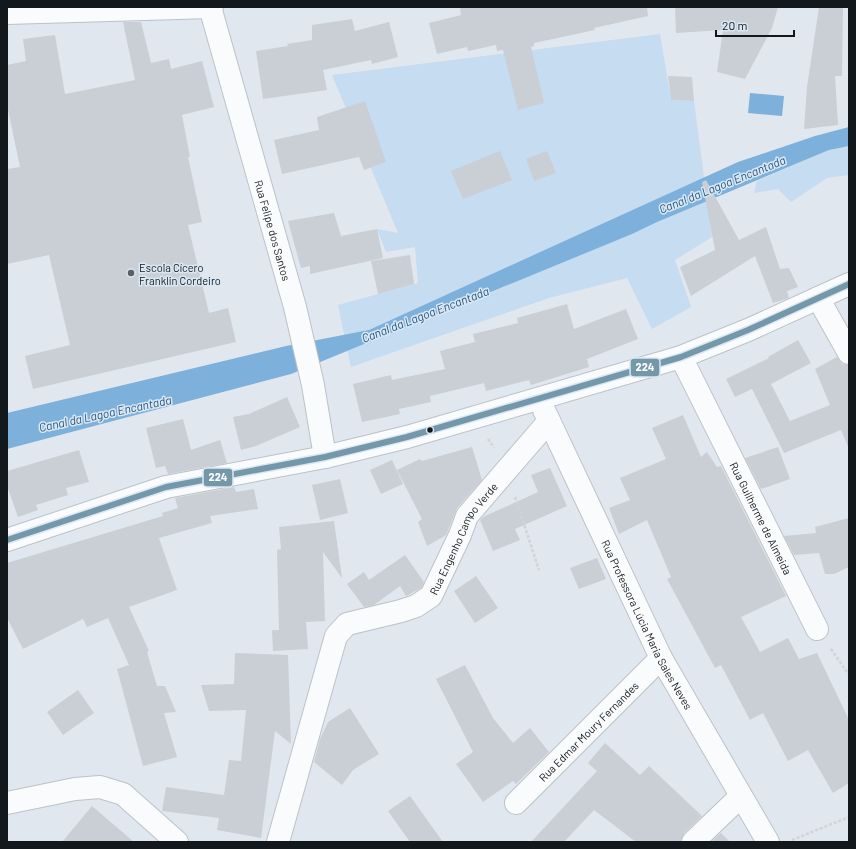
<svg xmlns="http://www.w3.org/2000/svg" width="856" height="849" viewBox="0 0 856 849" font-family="Barlow,sans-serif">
  <rect width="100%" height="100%" fill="#e0e7ee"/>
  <g fill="#c5dcf1">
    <path d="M660 34 671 100 694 101 712 237 675 260 691 307 652 329 627 278 549 298 351 367 338 305 418 283 415 247 386 252 377 229 398 233 332 75Z"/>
    <path d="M849 146V175L827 178 791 202 778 189 754 193 757 181 829 150Z"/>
  </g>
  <g fill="#7db0da">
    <path d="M750 93 784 96 782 116 748 113Z"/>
    <path d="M849 127V146L829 150 657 222 632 234 291 374 7 449V413L286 346 369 330 738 162 815 136Z"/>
  </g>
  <g fill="#c9cfd5">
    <path d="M460 7H647L648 16 594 28 595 30 534 43V46L531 47 544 103 518 110 503 50 497 51 496 45 468 51 467 47 437 54 429 23 461 15Z"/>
    <path d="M675 7H778L772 28 745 79 717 72 723 30 676 33Z"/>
    <path d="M819 7H843L842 76H835L838 125 804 129 807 87Z"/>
    <path d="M352 19 355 31 389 22 398 57 372 64 371 60 323 70 327 90 263 99 256 51 288 46 287 44 312 40V25Z"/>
    <path d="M123 22H141L151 63 169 59 171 69 202 61 214 107 182 115 190 157H188L202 222 188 225 209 313 228 308 236 342 33 389 25 356 70 345 49 255 7 264V169L20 167 7 105V65L26 61 23 39 55 35 65 94 135 80Z"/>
    <path d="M668 76 692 77 694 101 671 100Z"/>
    <path d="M365 101 386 162 364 170 359 157 282 174 274 140 319 130 317 117Z"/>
    <path d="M500 151 512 180 463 199 451 171Z"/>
    <path d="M547 151 556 173 534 181 526 159Z"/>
    <path d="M706 180 739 240 766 227 780 269 789 268 798 287 787 291 789 298 773 303 755 256 691 296 680 267 715 250 702 182Z"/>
    <path d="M334 213 341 236 377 229 383 258 310 274V266L301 268 288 221Z"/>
    <path d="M410 255 414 284 378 294 371 261Z"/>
    <path d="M567 304 574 329 626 309 638 339 587 359 589 367 531 385 529 380 486 391 484 383 430 396 431 402 399 409 400 414 362 422 353 384 391 375 392 380 445 369 440 351 475 342 473 334 518 323 517 318Z"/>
    <path d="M798 340 811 363 771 384 790 421 830 405 815 369 837 357 842 364 849 365V449L841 430 784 453 752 389 735 397 726 379 769 358 768 357Z"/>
    <path d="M287 397 300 427 256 446 241 450 233 417 249 414Z"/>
    <path d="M683 415 701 457 707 452 717 467 721 466 786 596 741 617 760 652 788 638 799 659 817 653 849 720V783L833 793 808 750 788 761 763 713 750 720 721 665 715 668 667 579 671 577 647 520 619 534 609 508 630 500 620 478 666 459 652 428Z"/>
    <path d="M183 419 191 450 220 440 227 463 168 474 165 466 156 468 146 428Z"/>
    <path d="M472 447 482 480 457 508 446 535 427 546 418 522 422 519 397 470 420 459 422 461Z"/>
    <path d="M778 447 790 479 761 489 745 458Z"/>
    <path d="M79 450 89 482 66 488 68 495 36 505 38 510 18 517 7 486V471Z"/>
    <path d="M392 460 403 484 381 494 370 470Z"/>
    <path d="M550 468 567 506 515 529 520 540 493 551 480 520 483 517 538 492 531 475Z"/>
    <path d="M340 479 348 513 320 520 312 485Z"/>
    <path d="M234 487 236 492 254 489 258 509 210 516 212 523 159 538 177 590 129 607 149 651 147 652 157 686H165L176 712 164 713 177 757 143 766 117 669 129 665 108 618 87 627 83 619 23 649 7 618V563L163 516 162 513 178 508 175 498Z"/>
    <path d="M849 518V567L834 574H825L819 553 794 555 784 536 816 533 815 527Z"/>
    <path d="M334 521 342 578 323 552 325 621 306 622 308 649 273 651 272 630H279L277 550 281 549 279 527Z"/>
    <path d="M405 555 424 582 421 588 406 596 400 586 374 605 364 607 347 584 364 572 369 580Z"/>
    <path d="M597 558 606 579 579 589 570 568Z"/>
    <path d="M476 576 498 608 475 623 454 591Z"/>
    <path d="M235 653 288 655 291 744 275 731 261 838 217 830 219 818 162 811 166 787 224 795 229 760 241 761 246 710 209 711 201 685 234 684Z"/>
    <path d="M465 665 493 718 513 743 530 728 549 752 516 784 513 781 483 802 456 764 473 752 436 679Z"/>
    <path d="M78 690 94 713 63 735 47 712Z"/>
    <path d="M350 708 379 754 353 770 342 785 314 762 320 739 328 722Z"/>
    <path d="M605 743 640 775 649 766 702 816 684 833 681 842H636L594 810 564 842H531L597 771 588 763Z"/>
    <path d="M410 796 443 842H410L388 811Z"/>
    <path d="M92 806 134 842H62Z"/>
    <path d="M721 833 730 842H711Z"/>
  </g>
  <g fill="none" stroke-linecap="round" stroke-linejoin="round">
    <defs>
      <g id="minor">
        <path id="s1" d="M210 7 295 307 313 385 325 457"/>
        <path d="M7 13 212 7"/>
        <path d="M818 298 849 353"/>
        <path id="s2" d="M681 357 817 629"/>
        <path id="s3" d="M544 410 661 658 768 842"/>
        <path d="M7 803 75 789 100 787 123 794 177 842"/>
        <path id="s4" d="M516 803 661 658"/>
        <path id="s5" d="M278 842 336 636 347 624 401 611 416 606 431 596 460 535 467 516 549 421"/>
        <path d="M693 842 740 797"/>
      </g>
      <path id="major" d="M7 540 166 487 325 457 407 437 681 357 748 330 849 284"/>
    </defs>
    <use href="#minor" stroke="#bcc2c7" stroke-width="24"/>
    <use href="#major" stroke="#bcc2c7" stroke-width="24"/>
    <g stroke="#d1d3d5" stroke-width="2.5" stroke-dasharray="3 2" stroke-linecap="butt">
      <path d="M488 439 494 448"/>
      <path d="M515 497 539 570"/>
      <path d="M831 649 849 675"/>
      <path d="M792 840 849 817"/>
    </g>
    <use href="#minor" stroke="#fafbfc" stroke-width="22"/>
    <use href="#major" stroke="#fafbfc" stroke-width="22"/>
    <defs>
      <path id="bus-1" d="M7 540 166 487 325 457 407 437 681 357 748 330 849 284"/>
    </defs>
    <use href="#bus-1" stroke="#dae7f4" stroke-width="9"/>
    <use href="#bus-1" stroke="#7498aa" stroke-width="6"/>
  </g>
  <circle fill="#5b6066" stroke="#dae7f4" stroke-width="1.5" cx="131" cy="273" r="4"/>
  <circle fill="#13181c" stroke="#dae7f4" stroke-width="1.5" cx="430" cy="430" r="3.5"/>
  <g text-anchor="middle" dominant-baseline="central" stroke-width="3" stroke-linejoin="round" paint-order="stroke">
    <g font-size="11" fill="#13181c" stroke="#dae7f4">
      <text stroke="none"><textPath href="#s1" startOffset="232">Rua Felipe dos Santos</textPath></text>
      <text stroke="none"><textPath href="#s2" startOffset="180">Rua Guilherme de Almeida</textPath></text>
      <text stroke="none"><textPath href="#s5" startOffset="386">Rua Engenho Campo Verde</textPath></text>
      <text stroke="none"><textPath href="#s3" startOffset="238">Rua Professora Lúcia Maria Sales Neves</textPath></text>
      <text stroke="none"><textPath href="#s4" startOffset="102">Rua Edmar Moury Fernandes</textPath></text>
    </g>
    <g font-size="11" fill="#13181c" stroke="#dae7f4" text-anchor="start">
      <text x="139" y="267">Escola Cícero<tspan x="139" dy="13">Franklin Cordeiro</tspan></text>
    </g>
    <g font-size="12" font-style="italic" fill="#23567e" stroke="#dae7f4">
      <text transform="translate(722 184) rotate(-22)">Canal da Lagoa Encantada</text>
      <text transform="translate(425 314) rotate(-21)">Canal da Lagoa Encantada</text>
      <text transform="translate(105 413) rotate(-12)">Canal da Lagoa Encantada</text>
    </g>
  </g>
  <g stroke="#dae7f4" stroke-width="1.5">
    <rect x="630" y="358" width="30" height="19" rx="4" fill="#7498aa"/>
    <rect x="203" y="468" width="30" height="19" rx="4" fill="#7498aa"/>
  </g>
  <g font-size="11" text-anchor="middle" font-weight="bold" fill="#fff">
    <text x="645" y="371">224</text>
    <text x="218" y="481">224</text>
  </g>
  <rect width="856" height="849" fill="none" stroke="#13181c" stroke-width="16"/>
  <path d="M716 30v6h78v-6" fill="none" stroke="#13181c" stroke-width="2"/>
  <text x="722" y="30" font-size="12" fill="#13181c" stroke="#dae7f4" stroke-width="3" paint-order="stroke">20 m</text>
</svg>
